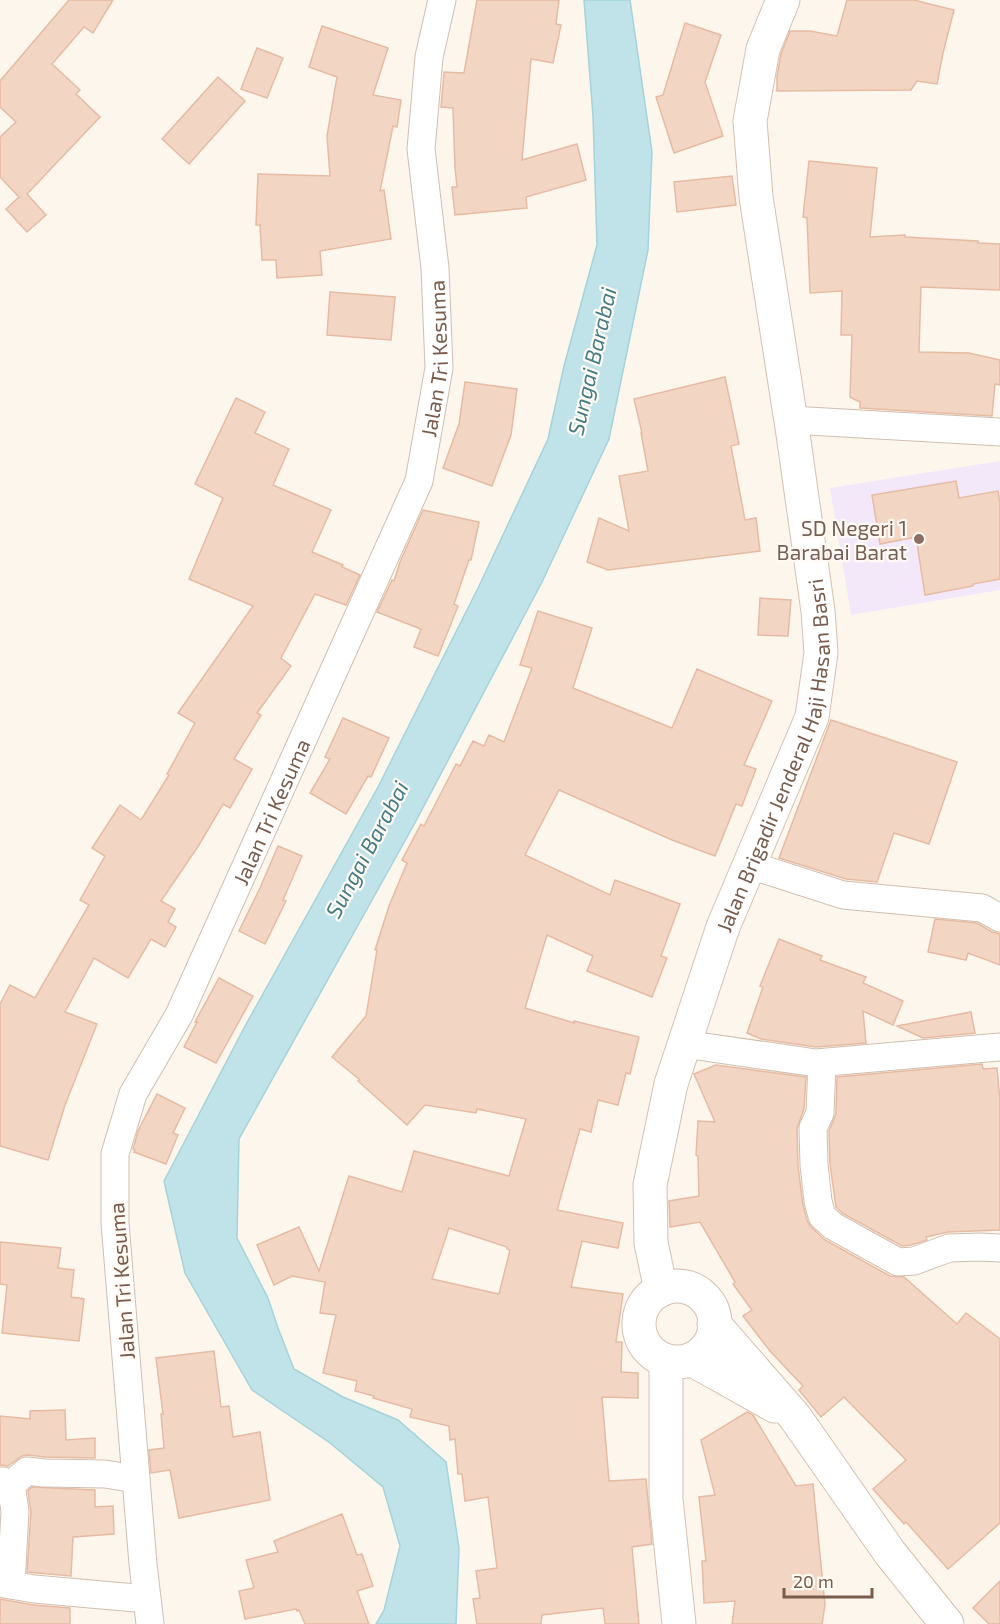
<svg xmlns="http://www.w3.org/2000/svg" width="1000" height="1624" viewBox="0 0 1000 1624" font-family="'Exo 2',sans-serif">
  <rect width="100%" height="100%" fill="#fdf6ec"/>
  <path fill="#f3e8fa" d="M1000 461V590L851 615 830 488Z"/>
  <path fill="#bfe3e8" stroke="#a5d3da" stroke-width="1.5" d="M584 0H630L652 152 648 250 609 439 542 582 416 821 239 1139 237 1238 268 1298 278 1328 294 1369 343 1397 398 1420 446 1462 459 1548 456 1624H376L384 1610 400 1546 383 1487 330 1443 252 1390 185 1273 164 1181 244 1028 378 787 479 586 548 439 564 366 597 245 593 116Z"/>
  <g fill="#f3d5c3" stroke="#e6bba3" stroke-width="1.5" fill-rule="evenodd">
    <path d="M69 0H113L93 33 84 27 52 64 80 90 76 94 100 117 27 194 46 215 27 232 6 209 19 197 0 177V137L16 122 0 107V81Z"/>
    <path d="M477 0H559L556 24 561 25 553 63 531 59 522 160 577 144 586 180 526 197 527 208 455 215 452 187H457L455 168 453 108 441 107 444 72 464 73Z"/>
    <path d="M847 0H914L954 10 943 53 937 84 917 81 911 90 777 91V76L781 54 790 31H810L837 36Z"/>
    <path d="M685 23 721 35 705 82 723 136 674 153 656 97 663 95Z"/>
    <path d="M322 26 388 48 373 95 401 100 397 127 393 126 380 191 384 190 391 239 320 251 322 275 277 278 276 260H262L260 225H256L258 174 330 176 327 136 337 77 309 67Z"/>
    <path d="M257 48 283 58 267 98 241 89Z"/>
    <path d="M218 77 245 101 189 164 162 139Z"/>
    <path d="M809 161 877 168 870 237 905 235V237L978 241V243L1000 244V290L921 287 919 352 969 353 1000 360V385L995 384 992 416 860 408V402L850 397 852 335H841L842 291 810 293 807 218 803 217Z"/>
    <path d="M732 176 736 205 677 212 674 182Z"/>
    <path d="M330 292 395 297 391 340 327 335Z"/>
    <path d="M725 377 739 444 731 446 745 520 756 518 760 551 608 570 587 562 599 518 629 531 619 476 648 471 641 433H642L634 399Z"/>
    <path d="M465 382 517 389 511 435 492 486 443 468 459 424Z"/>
    <path d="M236 398 265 412 255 433 289 449 273 485 331 510 312 552 343 565 342 567 360 575 346 605 315 594 281 658 291 666 257 713 261 715 234 759 252 769 230 808 223 804 199 845 161 901 175 909 168 922 176 927 165 947 151 939 128 978 94 958 65 1012 97 1024 65 1105 48 1160 0 1146V1004L10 985 35 998 89 905 80 900 105 856 92 848 120 805 141 820 169 775 167 774 195 723 178 713 253 606 189 579 223 498 195 484Z"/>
    <path d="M956 481 959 498 998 491 1000 504V579L973 584V586L925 595 916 537 880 544 872 495Z"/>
    <path d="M423 510 479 522 471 560H469L454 604 458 606 438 656 414 647 421 629 377 612 392 580 394 581 400 562Z"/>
    <path d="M760 598 791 600 788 636 758 635Z"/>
    <path d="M538 611 592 628 573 688 672 728 697 669 772 701 744 765 756 769 742 806 736 804 715 856 672 840 559 790 525 855 610 895 615 880 680 904 661 956 667 958 652 997 587 971 593 956 547 935 525 1008 574 1023V1021L639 1037 630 1074 626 1073 618 1105 598 1100 591 1132 580 1129 557 1210 623 1223 618 1248 582 1241 571 1287 623 1294 616 1342H622L621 1372 638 1373V1398L602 1397 609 1481 646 1479 652 1544 632 1547 639 1624H605L603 1608 542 1615 541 1624H477L473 1599 480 1598 476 1571 497 1568 488 1497 465 1501 462 1474H458L455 1439 450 1440 449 1426 410 1417 412 1409 373 1398 374 1396 355 1391 357 1381 323 1373 336 1315 320 1313 325 1282 292 1276 274 1285 257 1245 299 1227 319 1271 349 1176 402 1192 414 1151 509 1176 526 1119 477 1109 476 1113 425 1105 407 1125 358 1081 360 1080 332 1057 366 1016 377 950H375L389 906 407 863 402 860 421 824 424 826 456 764 460 766 473 741 484 746 489 735 504 742 532 668 520 665ZM449 1228 507 1247V1249L510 1250 499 1294 432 1279Z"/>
    <path d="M343 718 389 738 371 777 368 776 346 814 310 793 330 759 325 757Z"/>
    <path d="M831 720 957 762 929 844 894 833 877 882 846 879 779 858Z"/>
    <path d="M278 846 302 856 283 900 286 901 265 944 239 931 260 888Z"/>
    <path d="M935 919 977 923 992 932 1000 934V965L968 953 966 960 928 952Z"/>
    <path d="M779 939 822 956 820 960 866 977 863 983 903 1001 893 1025 863 1011 866 1043 816 1047 761 1039 747 1033 763 987 760 986Z"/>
    <path d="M219 978 253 996 216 1063 184 1047 197 1022H195Z"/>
    <path d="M971 1012 975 1033 923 1038 897 1026Z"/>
    <path d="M982 1064 983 1069 997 1068 1000 1100V1230L948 1232 926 1237 927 1240 911 1245 902 1246 842 1213 836 1207 830 1164 829 1131 836 1114 837 1077Z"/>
    <path d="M716 1065 806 1077 804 1109 797 1128 798 1166 803 1205 807 1220 811 1227 825 1240 890 1276 904 1277 957 1324 966 1313 1000 1339V1523L948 1569 906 1522 904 1524 873 1489 906 1460 844 1397 821 1417 799 1390 803 1386 770 1351 743 1316 752 1310 733 1284 735 1282 700 1222 670 1227 669 1201 699 1196 698 1156 696 1155 698 1121 715 1122 694 1074Z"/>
    <path d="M157 1094 185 1108 173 1133 178 1135 166 1164 134 1152 135 1150 133 1149 138 1131Z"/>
    <path d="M0 1242 61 1248 58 1268 74 1270 71 1297 84 1299 79 1341 2 1333 7 1285 0 1284Z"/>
    <path d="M214 1351 221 1407 229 1406 233 1437 260 1432 270 1500 179 1518 170 1470 151 1473 149 1450 164 1448 161 1414H163L156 1358Z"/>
    <path d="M65 1410 66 1440 95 1438V1458L45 1457 28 1455 22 1456 8 1466 0 1465V1416L30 1419V1411Z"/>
    <path d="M747 1412 753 1415 796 1486 813 1484 825 1605 822 1624H732L735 1601 704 1603 702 1561H706L699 1497 715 1495 701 1440Z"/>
    <path d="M32 1487 95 1490V1507L113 1506 114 1534 73 1537 71 1576 27 1572 31 1512 28 1491Z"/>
    <path d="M342 1514 357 1555 362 1554 373 1586 357 1591 369 1624H305L299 1610 297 1611 296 1609 245 1619 239 1591 254 1588 246 1560 278 1552 274 1541Z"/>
    <path d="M1000 1581V1624H989L973 1608Z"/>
    <path d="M0 1599 33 1605 70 1608V1624H0Z"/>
  </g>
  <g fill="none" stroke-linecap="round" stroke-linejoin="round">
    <defs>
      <g id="street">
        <path d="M791 420 1000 432"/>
        <path d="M750 865 843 895 982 908 1000 918"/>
        <path d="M684 1044 816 1063 1000 1047"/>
        <path d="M822 1063 820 1113 813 1128 814 1165 818 1201 822 1216 833 1226 898 1262 914 1261 949 1248 980 1247 1000 1248"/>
        <path d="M0 1481H3L11 1485 15 1511 11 1585"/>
        <path d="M11 1485 27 1471 44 1473 105 1474 136 1479"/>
        <path d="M0 1583 34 1589 147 1599"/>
        <path id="s1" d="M150 1624 143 1564 115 1223V1154L133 1094 179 1015 419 481 439 368 435 268 421 149 429 57 442 0"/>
      </g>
      <g id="secondary">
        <circle cx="677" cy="1324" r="38"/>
        <path id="s2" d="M661 1290 651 1243 650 1185 671 1084 723 927 812 717 821 653 818 611 793 434 756 197 750 121 763 49 783 0"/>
        <path d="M714 1324 795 1417 890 1553 947 1624"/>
        <path d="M693 1360 775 1406"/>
        <path d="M666 1361V1499L679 1624"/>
      </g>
    </defs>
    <use href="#street" stroke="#d1beb0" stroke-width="29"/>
    <use href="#secondary" stroke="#d6c0b0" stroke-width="35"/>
    <use href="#street" stroke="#fff" stroke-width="27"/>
    <use href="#secondary" stroke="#fff" stroke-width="33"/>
  </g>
  <circle fill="#8d6e63" stroke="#fffaf3" stroke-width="2" cx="919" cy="539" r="6"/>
  <g text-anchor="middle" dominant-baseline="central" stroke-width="4.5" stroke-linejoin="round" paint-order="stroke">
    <g font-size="21" fill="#7a5c4d" stroke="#fffaf3">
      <text stroke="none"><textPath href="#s1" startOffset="1335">Jalan Tri Kesuma</textPath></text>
      <text stroke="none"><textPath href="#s2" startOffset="556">Jalan Brigadir Jenderal Haji Hasan Basri</textPath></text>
      <text stroke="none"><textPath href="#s1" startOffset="849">Jalan Tri Kesuma</textPath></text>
      <text transform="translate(121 1281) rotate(-94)">Jalan Tri Kesuma</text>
    </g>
    <g font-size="21" fill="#785e54" stroke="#fffaf3" text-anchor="end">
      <text x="907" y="527">SD Negeri 1<tspan x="907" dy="24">Barabai Barat</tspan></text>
    </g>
    <g font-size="22" font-style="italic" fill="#437c86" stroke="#fffaf3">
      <text transform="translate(591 361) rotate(-77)">Sungai Barabai</text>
      <text transform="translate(366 849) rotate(-62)">Sungai Barabai</text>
    </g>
  </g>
  <path d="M784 1588v9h88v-9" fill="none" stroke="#7a5c4d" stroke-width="3"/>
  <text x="793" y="1588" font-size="18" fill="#7a5c4d" stroke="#fffaf3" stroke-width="4.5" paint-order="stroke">20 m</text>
</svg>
